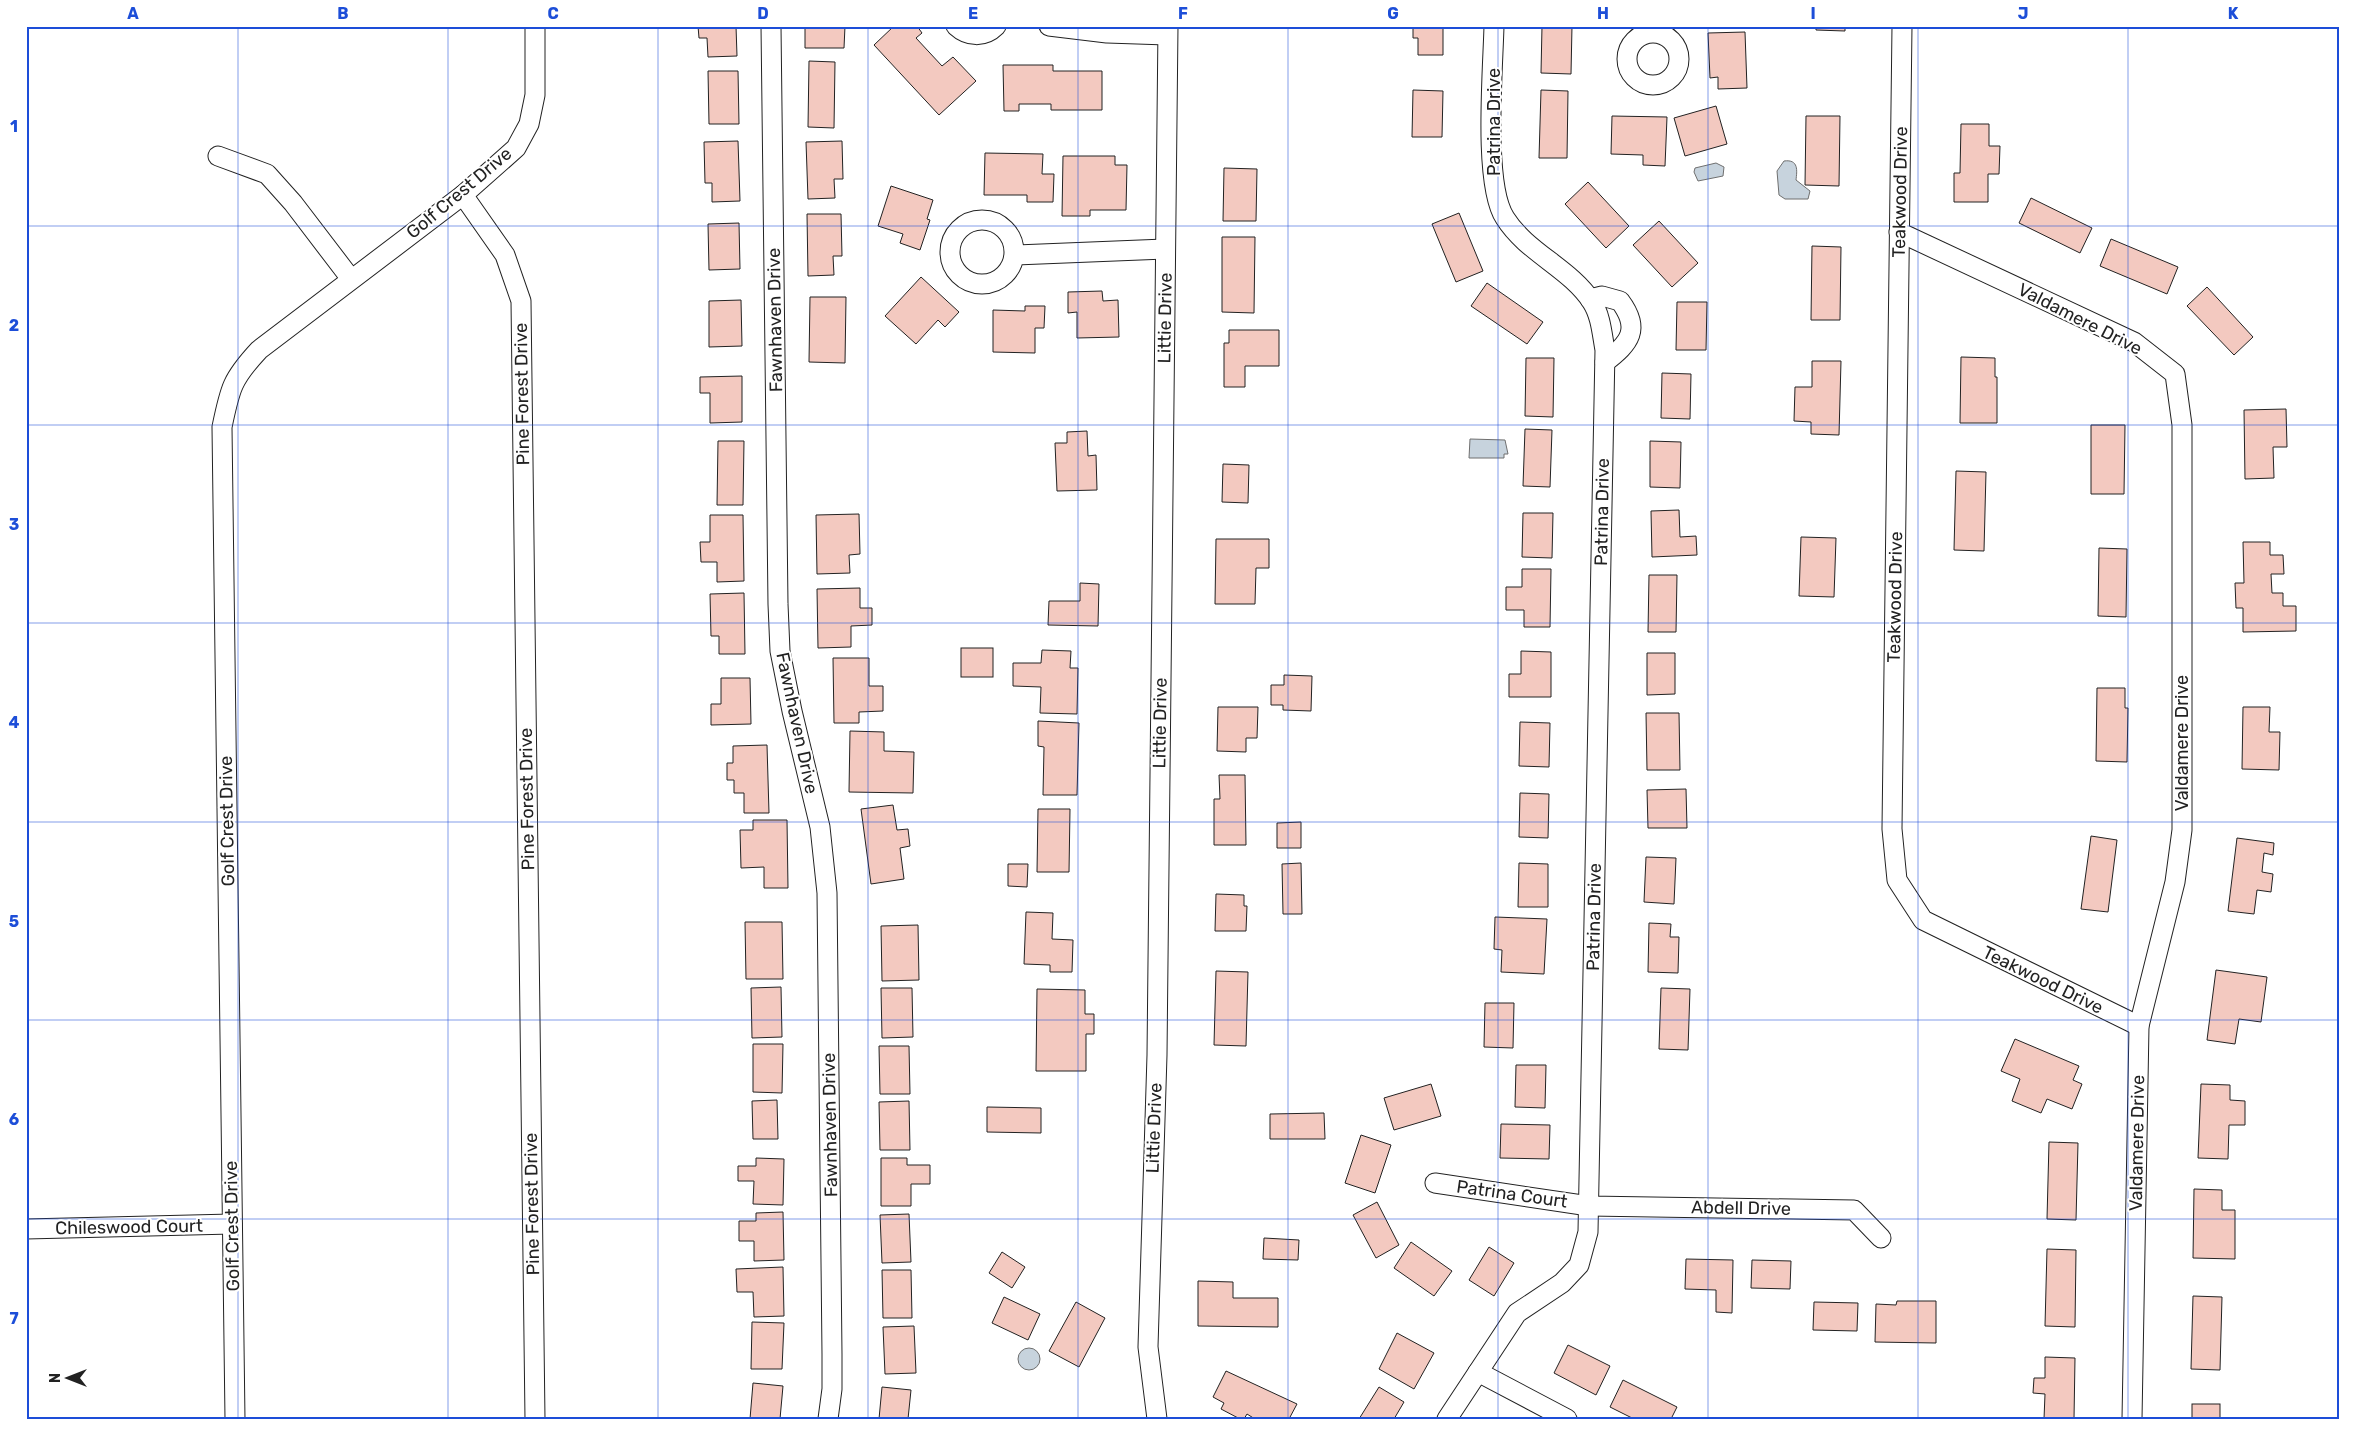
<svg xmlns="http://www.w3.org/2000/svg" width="2366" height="1445" viewBox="0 0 2366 1445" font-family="Rubik,sans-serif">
  <rect width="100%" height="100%" fill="#fff"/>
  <g fill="#c7d3dd" stroke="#6f6f6f">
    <path d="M1784 161C1799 159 1797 171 1796 180L1810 191 1808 199H1785L1779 195 1777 171Z"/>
    <path d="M1716 163 1724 167 1723 176 1698 181 1694 172 1695 168Z"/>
    <path d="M1470 439 1505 440 1508 454H1504V458H1469Z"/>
    <circle cx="1029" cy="1359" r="11"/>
  </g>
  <g fill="#f3c9c0" stroke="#222">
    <path d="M698 26H736L737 56 708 57 707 38H699Z"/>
    <path d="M805 26H845L844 48H805Z"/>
    <path d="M894 26H917L922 33 916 38 942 66 953 57 976 81 939 115 874 45Z"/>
    <path d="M1413 26H1443V55H1418V38H1413Z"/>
    <path d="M1542 26H1572L1571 74 1541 73Z"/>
    <path d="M1816 26H1845V31L1816 30Z"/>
    <path d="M1745 32 1747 88 1718 89V77L1710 78 1708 33Z"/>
    <path d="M809 61 835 62 834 128 808 127Z"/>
    <path d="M1003 65H1053V71H1102V110H1051V104H1019V111H1004Z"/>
    <path d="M708 71H738L739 124H709Z"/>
    <path d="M1413 90 1443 91 1442 137H1412Z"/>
    <path d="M1541 90 1568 91 1567 158H1539Z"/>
    <path d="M1716 106 1727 144 1685 156 1674 118Z"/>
    <path d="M1612 116 1667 117 1665 166 1643 165V155L1611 154Z"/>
    <path d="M1806 116H1840L1839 186 1805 185Z"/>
    <path d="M1961 124H1989V146H2000L1999 174H1988V202H1954V173H1960Z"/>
    <path d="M738 141 740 201 712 202V183H705L704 142Z"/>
    <path d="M842 141 843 179H834L835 198 808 199 806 142Z"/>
    <path d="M985 153 1043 154 1042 174H1054L1053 202H1027V195H984Z"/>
    <path d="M1063 156H1115V165H1127L1126 210H1090V216H1062Z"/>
    <path d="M1224 168 1257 169 1256 221H1223Z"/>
    <path d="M1588 182 1629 226 1606 248 1565 204Z"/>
    <path d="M891 186 933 200 927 219 930 220 920 250 900 243 903 234 878 226Z"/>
    <path d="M2031 198 2092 228 2080 253 2019 223Z"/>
    <path d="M1459 213 1483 271 1456 282 1432 224Z"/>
    <path d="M807 214H841L842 256H833L834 275 808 276Z"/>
    <path d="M1659 221 1698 263 1672 287 1633 245Z"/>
    <path d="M739 223 740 269 709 270 708 224Z"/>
    <path d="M1222 237H1255L1254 313 1222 312Z"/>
    <path d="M2111 239 2178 267 2167 294 2100 266Z"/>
    <path d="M1812 246 1841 247 1840 320H1811Z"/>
    <path d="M921 277 959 312 945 327 938 320 916 344 885 316Z"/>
    <path d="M1487 283 1543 322 1527 344 1471 306Z"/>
    <path d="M2207 287 2253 337 2234 355 2187 306Z"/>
    <path d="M1102 291 1103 301 1118 300 1119 337 1077 338V312L1068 313V292Z"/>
    <path d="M810 297H846L845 363 809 362Z"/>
    <path d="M741 300 742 346 709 347V301Z"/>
    <path d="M1677 302H1707L1706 350H1676Z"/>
    <path d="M1025 306H1045L1044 328H1035V353L993 352V310L1025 311Z"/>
    <path d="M1229 330H1279V366H1245V387H1224V343H1229Z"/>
    <path d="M1961 357 1995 358V377H1997V423H1960Z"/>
    <path d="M1526 358H1554L1553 417 1525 416Z"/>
    <path d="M1812 361H1841L1839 435 1811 434V422L1794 421 1795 387H1812Z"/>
    <path d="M1662 373 1691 374 1690 419 1661 418Z"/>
    <path d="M742 376V422L710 423V393H700V377Z"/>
    <path d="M2286 409 2287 447H2273L2274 478 2245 479 2244 410Z"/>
    <path d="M2091 425H2125L2124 494H2091Z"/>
    <path d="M1525 429 1552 430 1550 487 1523 486Z"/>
    <path d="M1087 431 1088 456 1096 455 1097 490 1057 491 1055 443H1067V432Z"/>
    <path d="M718 441H744L743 505H717Z"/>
    <path d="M1650 441 1681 442 1680 488 1650 487Z"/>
    <path d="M1223 464 1249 465 1248 503 1222 502Z"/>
    <path d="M1956 471 1986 472 1984 551 1954 550Z"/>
    <path d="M1679 510 1680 537 1696 536 1697 555 1652 557 1651 511Z"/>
    <path d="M1523 513H1553L1552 558 1522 557Z"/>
    <path d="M859 514 860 554 849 555 850 573 817 574 816 515Z"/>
    <path d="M710 515H743L744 581 717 582V562H701L700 542H710Z"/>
    <path d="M1801 537 1836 538 1834 597 1799 596Z"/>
    <path d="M1216 539H1269V568H1256L1255 604H1215Z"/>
    <path d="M2243 542H2270V555H2283L2284 574H2271L2272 593H2283V606H2296V631L2243 632V608H2236L2235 583H2244Z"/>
    <path d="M2099 548 2127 549 2126 617 2098 616Z"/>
    <path d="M1522 569H1551L1550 627H1524V610H1506V587H1522Z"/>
    <path d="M1649 575H1677L1676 632H1648Z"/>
    <path d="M1080 583 1099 584 1098 626 1048 625 1049 601H1080Z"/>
    <path d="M860 588V608H872V625L851 626V647L818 648 817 589Z"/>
    <path d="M744 593 745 654H719V636H711L710 594Z"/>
    <rect x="961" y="648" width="32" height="29"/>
    <path d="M1042 650 1071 651 1070 668H1078L1077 714 1040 713 1041 687 1013 686V663H1041Z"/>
    <path d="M1521 651 1551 652V697H1509V674H1521Z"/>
    <path d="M1647 653H1675V694L1647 695Z"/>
    <path d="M833 658H869V686H883V711L859 712V723H834Z"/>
    <path d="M1284 675 1312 676 1311 711 1283 710V705H1271V685H1284Z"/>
    <path d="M721 678H750L751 724 711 725V704H721Z"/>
    <path d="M2097 688H2125V708H2128L2127 762 2096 761Z"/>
    <path d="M1218 707H1258L1257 738H1246V752L1217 751Z"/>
    <path d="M2243 707H2270L2269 732H2280L2279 770 2242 769Z"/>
    <path d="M1646 713H1679L1680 770H1647Z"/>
    <path d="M1038 721 1079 723 1077 795H1043L1044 747 1038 746Z"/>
    <path d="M1520 722 1550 723 1549 767 1519 766Z"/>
    <path d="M850 731 884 732V751L914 752 913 793 849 792Z"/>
    <path d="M767 745 769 813H744V793H734V780H727V763H733V746Z"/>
    <path d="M1219 775H1245L1246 845H1214V799H1220Z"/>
    <path d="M1686 789 1687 828H1648L1647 790Z"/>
    <path d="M1520 793 1549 794 1548 838 1519 837Z"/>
    <path d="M893 805 897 830 908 829 910 846 900 848 904 879 871 884 861 809Z"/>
    <path d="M1038 809H1070L1069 872H1037Z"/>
    <path d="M753 820H787L788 888H764V867L741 868 740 830H753Z"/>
    <path d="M1301 822V848H1277V823Z"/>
    <path d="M2091 836 2117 840 2108 912 2081 909Z"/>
    <path d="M2237 838 2274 843 2273 855 2264 853 2262 872 2273 874 2271 892 2257 890 2254 914 2228 911Z"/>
    <path d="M1646 857 1676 858 1674 904 1644 902Z"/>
    <path d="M1301 863 1302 914H1283L1282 864Z"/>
    <path d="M1519 863 1548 864V907H1518Z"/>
    <path d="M1008 864H1028L1027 887 1008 886Z"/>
    <path d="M1216 894 1244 895V906H1247L1246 931H1215Z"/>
    <path d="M1026 912 1053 913 1052 939 1073 940 1072 972H1050V965L1024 964Z"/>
    <path d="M1495 917 1547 919 1544 974 1501 972 1502 950 1494 949Z"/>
    <path d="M745 922H782L783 979H746Z"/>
    <path d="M1649 923 1671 924 1670 937H1679L1678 973 1648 972Z"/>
    <path d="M918 925 919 980 882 981 881 926Z"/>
    <path d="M2216 970 2267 977 2261 1022 2239 1019 2235 1044 2207 1040Z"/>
    <path d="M1216 971 1248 972 1246 1046 1214 1045Z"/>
    <path d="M781 987 782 1037 752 1038 751 988Z"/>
    <path d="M881 988H912L913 1037 882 1038Z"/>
    <path d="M1661 988 1690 989 1688 1050 1659 1049Z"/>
    <path d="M1037 989 1085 990V1014H1094V1034H1086V1071H1036Z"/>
    <path d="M1485 1003H1514L1513 1048 1484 1047Z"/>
    <path d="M2015 1039 2079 1066 2073 1080 2082 1084 2072 1109 2047 1099 2041 1113 2012 1101 2020 1079 2001 1071Z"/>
    <path d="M753 1044H783L782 1093 753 1092Z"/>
    <path d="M879 1046H909L910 1094H880Z"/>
    <path d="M1516 1065H1546L1545 1108 1515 1107Z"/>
    <path d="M1431 1084 1441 1116 1394 1130 1384 1098Z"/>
    <path d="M2201 1084 2230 1085V1100L2245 1101V1125H2229L2228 1159 2198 1158Z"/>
    <path d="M777 1100 778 1139H753L752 1101Z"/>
    <path d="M909 1101 910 1150H880L879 1102Z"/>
    <path d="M987 1107 1041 1108V1133L987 1132Z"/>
    <path d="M1324 1113 1325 1139H1270V1114Z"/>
    <path d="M1501 1124 1550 1125 1549 1159 1500 1158Z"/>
    <path d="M1361 1135 1391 1145 1375 1193 1345 1183Z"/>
    <path d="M2049 1142 2078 1143 2076 1220 2047 1219Z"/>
    <path d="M756 1158 784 1159 783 1205 753 1204 754 1181H738V1166H756Z"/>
    <path d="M881 1158H907V1165H930V1184H911V1206H881Z"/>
    <path d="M2194 1189 2222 1190V1210H2235V1259L2193 1258Z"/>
    <path d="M1377 1202 1399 1245 1376 1258 1353 1215Z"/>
    <path d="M783 1212 784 1260 754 1261V1241H739V1221H756V1213Z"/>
    <path d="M909 1214 911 1262 882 1263 880 1215Z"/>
    <path d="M1264 1238 1299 1240 1298 1260 1263 1259Z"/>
    <path d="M1411 1242 1452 1271 1434 1296 1394 1268Z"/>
    <path d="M1489 1247 1514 1263 1494 1296 1469 1280Z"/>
    <path d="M2047 1249 2076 1250 2075 1327 2045 1326Z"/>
    <path d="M1002 1252 1025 1267 1012 1288 989 1273Z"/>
    <path d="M1686 1259 1733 1260 1732 1313 1716 1312V1290L1685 1289Z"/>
    <path d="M1752 1260 1791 1261 1790 1289 1751 1288Z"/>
    <path d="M783 1267 784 1316 754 1317 753 1292H737L736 1269Z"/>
    <path d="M882 1270H911L912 1318H883Z"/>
    <path d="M1198 1281 1233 1282V1298H1278V1327L1198 1326Z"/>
    <path d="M2193 1296 2222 1297 2220 1370 2191 1369Z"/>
    <path d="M1004 1297 1040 1314 1028 1340 992 1323Z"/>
    <path d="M1897 1301H1936V1343L1875 1342 1876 1304 1896 1305Z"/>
    <path d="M1076 1302 1105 1318 1079 1367 1049 1351Z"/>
    <path d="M1814 1302 1858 1303 1857 1331 1813 1330Z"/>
    <path d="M752 1322 784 1323 782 1369H751Z"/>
    <path d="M914 1326 916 1373 885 1374 883 1327Z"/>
    <path d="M1397 1333 1434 1353 1414 1389 1379 1369Z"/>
    <path d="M1568 1345 1610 1366 1596 1395 1554 1373Z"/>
    <path d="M2045 1357 2075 1358 2074 1419H2044L2045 1394 2033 1393 2034 1378H2045Z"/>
    <path d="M1226 1371 1297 1404 1289 1419H1255L1247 1414 1244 1419H1240L1221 1409 1224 1403 1213 1397Z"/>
    <path d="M1623 1380 1677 1407 1671 1419H1634L1610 1407Z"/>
    <path d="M753 1383 783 1386 780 1419H750Z"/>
    <path d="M882 1387 911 1390 908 1419H879Z"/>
    <path d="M1379 1387 1404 1402 1394 1419H1359Z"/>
    <rect x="2192" y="1404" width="28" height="15"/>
  </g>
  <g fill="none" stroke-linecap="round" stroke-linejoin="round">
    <defs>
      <g id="minor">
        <path d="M771 26 778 604 780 651 792 711 820 827 827 893 832 1354V1389L828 1419"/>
        <path d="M956 26C968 37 984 38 996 26"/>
        <path d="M1049 26 1107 33 1167 35"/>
        <path d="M1902 26 1892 829 1897 880 1923 920 2139 1026"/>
        <circle cx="1653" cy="59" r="26"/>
        <path d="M218 156 267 174 293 203 351 279"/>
        <path d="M463 195 505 255 521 301 535 1419"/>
        <circle cx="982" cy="252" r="32"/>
        <path d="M1899 232 2134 342 2175 374 2182 425V830L2175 882 2139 1026 2132 1419"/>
        <path d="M1015 255 1165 249"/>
        <path d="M1590 299 1602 296 1620 301C1641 329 1630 343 1605 362"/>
        <path d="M1435 1183 1589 1206 1854 1210 1881 1238"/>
        <path d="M26 1229 232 1224"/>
        <path d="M1478 1372 1567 1419"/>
        <path d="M235 1419 222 427C230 388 232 379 259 350L463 195 516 148 529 124 535 95V26"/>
        <path d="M1157 1419 1148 1347 1157 1055 1168 26"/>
        <path d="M1447 1419 1517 1313 1562 1283 1579 1265 1588 1232 1605 350C1602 334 1601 316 1592 302 1570 268 1527 253 1505 218 1483 185 1493 69 1494 26"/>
      </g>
    </defs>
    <use href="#minor" stroke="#222" stroke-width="21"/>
    <use href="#minor" stroke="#fff" stroke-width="19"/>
  </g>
  <path fill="none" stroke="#1d4ed8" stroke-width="1" stroke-opacity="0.55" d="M238 26V1419M448 26V1419M658 26V1419M868 26V1419M1078 26V1419M1288 26V1419M1498 26V1419M1708 26V1419M1918 26V1419M2128 26V1419M26 226H2340M26 425H2340M26 623H2340M26 822H2340M26 1020H2340M26 1219H2340"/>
  <g text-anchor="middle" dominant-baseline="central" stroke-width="4" stroke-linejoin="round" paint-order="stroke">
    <g font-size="18" fill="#222" stroke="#fff">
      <text transform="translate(1494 122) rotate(-90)">Patrina Drive</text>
      <text transform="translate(1900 192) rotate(-89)">Teakwood Drive</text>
      <text transform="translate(459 193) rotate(-40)">Golf Crest Drive</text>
      <text transform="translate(1165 318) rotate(-89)">Littie Drive</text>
      <text transform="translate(2080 319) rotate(27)">Valdamere Drive</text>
      <text transform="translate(775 320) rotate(-91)">Fawnhaven Drive</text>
      <text transform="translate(522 394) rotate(-91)">Pine Forest Drive</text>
      <text transform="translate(1602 512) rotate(-89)">Patrina Drive</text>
      <text transform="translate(1895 597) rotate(-89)">Teakwood Drive</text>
      <text transform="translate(797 723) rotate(78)">Fawnhaven Drive</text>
      <text transform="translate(1160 723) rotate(-89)">Littie Drive</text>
      <text transform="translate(2182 743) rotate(-90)">Valdamere Drive</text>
      <text transform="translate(527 799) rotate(-91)">Pine Forest Drive</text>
      <text transform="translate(227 821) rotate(-91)">Golf Crest Drive</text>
      <text transform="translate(1594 917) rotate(-89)">Patrina Drive</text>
      <text transform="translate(2043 980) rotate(26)">Teakwood Drive</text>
      <text transform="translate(830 1125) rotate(-91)">Fawnhaven Drive</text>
      <text transform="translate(1154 1128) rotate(-88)">Littie Drive</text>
      <text transform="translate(2137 1143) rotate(-89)">Valdamere Drive</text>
      <text transform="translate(1512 1194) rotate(8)">Patrina Court</text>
      <text transform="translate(532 1204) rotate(-91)">Pine Forest Drive</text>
      <text transform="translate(1741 1208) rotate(1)">Abdell Drive</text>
      <text transform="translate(232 1226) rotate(-91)">Golf Crest Drive</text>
      <text transform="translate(129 1227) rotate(-1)">Chileswood Court</text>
    </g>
  </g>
  <rect width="2366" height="1445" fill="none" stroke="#ffffff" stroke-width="55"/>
  <g transform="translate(68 1378) rotate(270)" stroke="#ffffff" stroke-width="4" paint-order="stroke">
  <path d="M0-4L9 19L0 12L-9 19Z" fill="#222222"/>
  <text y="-8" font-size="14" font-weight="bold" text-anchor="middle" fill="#222222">N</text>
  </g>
  <rect x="28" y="28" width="2310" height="1390" fill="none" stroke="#1d4ed8" stroke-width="2"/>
  <g font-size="16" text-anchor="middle" font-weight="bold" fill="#1d4ed8">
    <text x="133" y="19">A</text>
    <text x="343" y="19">B</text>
    <text x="553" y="19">C</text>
    <text x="763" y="19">D</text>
    <text x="973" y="19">E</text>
    <text x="1183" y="19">F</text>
    <text x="1393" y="19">G</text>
    <text x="1603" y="19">H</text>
    <text x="1813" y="19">I</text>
    <text x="2023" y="19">J</text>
    <text x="2233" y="19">K</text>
    <text x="14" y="132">1</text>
    <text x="14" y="331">2</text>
    <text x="14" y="530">3</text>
    <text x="14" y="728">4</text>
    <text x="14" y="927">5</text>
    <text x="14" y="1125">6</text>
    <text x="14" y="1324">7</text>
  </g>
</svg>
